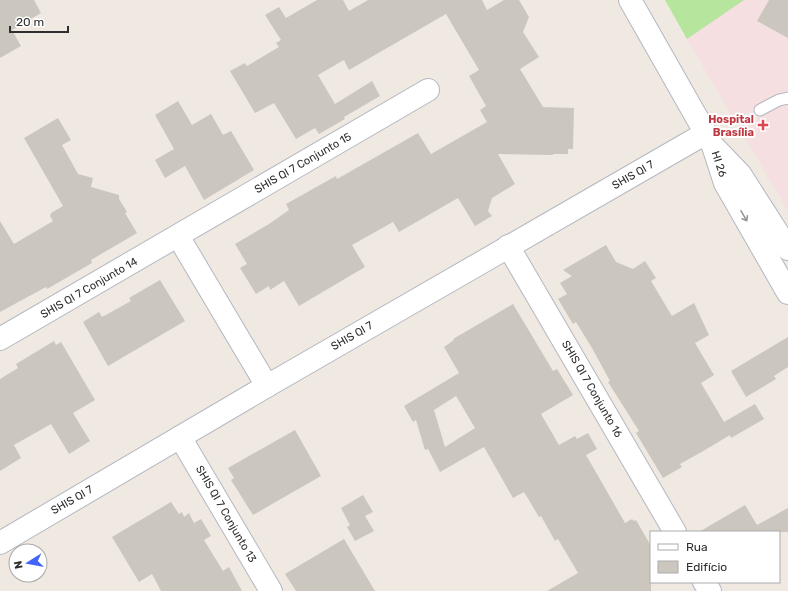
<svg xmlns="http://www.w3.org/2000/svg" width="788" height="591" viewBox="0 0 788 591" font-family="Rubik,sans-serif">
  <rect width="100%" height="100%" fill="#efe9e1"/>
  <path fill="#f5dfe0" d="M665 0H788V211L687 39Z"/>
  <path fill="#b6e59e" d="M665 0H744L687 39Z"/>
  <g fill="#cbc7bf" fill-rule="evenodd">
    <path d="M0 0H34L41 13 12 30 21 46 0 58Z"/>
    <path d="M317 0H343L349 11 368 0H482L487 10 504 0H519L529 17 523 32 539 57 520 69 543 107 574 108 573 149H568V154H553V155L498 154 515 184 492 198 488 211 492 216 475 226 458 198 399 232 393 222 352 245 365 267 299 306 284 281 270 290 269 286 256 294 240 268 247 264 235 244 269 224 289 210 286 204 336 176 337 179 418 133 431 154 487 122 480 110 486 106 469 76 479 70 446 14 349 70 344 60 318 75 335 104 372 81 380 96 344 117 345 119 319 134 315 128 296 139 274 103 255 113 230 71 245 63 247 66 279 47 276 43 281 40 265 15 279 7 286 18Z"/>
    <path d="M769 0H788V38L757 21Z"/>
    <path d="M178 101 192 125 211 114 223 135 231 131 254 170 204 200 185 166 165 178 155 160 174 149 155 115Z"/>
    <path d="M58 118 71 140 62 145 78 174 93 178 91 187 119 195V199L127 212 125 213 137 233 91 260 92 263 47 289 46 287 0 312V221L14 244 53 221 50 216 51 213 63 206 24 138Z"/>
    <path d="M606 245 616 262 633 269 645 261 656 278 651 281 672 316 694 303 709 335 695 343 714 375 701 383 724 422 755 404 764 419 731 438 730 435 705 450 680 464 682 467 663 478 636 433 639 431 608 382 610 381 592 348 576 322 573 324 558 299 567 294 560 283 572 276 563 270Z"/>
    <path d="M160 280 185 321 108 366 83 322 99 312 102 317 131 301 129 298Z"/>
    <path d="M513 304 553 371 557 369 573 395 541 414 559 445 575 436 577 439 588 433 597 449 586 455 605 488 625 523 632 519 634 521 636 520 651 546V591H547L578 573 558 539 555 541 541 516 539 517 524 492 513 498 484 447 440 472 428 449 425 450 416 420 413 422 404 406 459 373 444 347 454 340 453 339ZM456 396 475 428 445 447 434 410Z"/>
    <path d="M788 337V367L774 376 776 379 746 397 731 371Z"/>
    <path d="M54 341 56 345 61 342 95 400 73 413 90 441 69 454 51 424 14 445 21 458 0 471V379L18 368 16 364Z"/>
    <path d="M295 430 321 476 253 515 231 480 234 478 228 468Z"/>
    <path d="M363 495 373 512 365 516 374 531 355 541 347 527 350 525 341 508Z"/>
    <path d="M171 502 179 514 182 512 184 517 189 513 194 523 201 519 211 536 204 540 223 571 229 567 242 591H161L152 574 139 582 112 537Z"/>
    <path d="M745 505 757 525 788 508V532H699Z"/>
    <path d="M344 539 375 591H296L285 574Z"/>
  </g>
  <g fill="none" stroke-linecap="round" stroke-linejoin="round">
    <defs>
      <path id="lane" d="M760 110 779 100 788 98"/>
      <g id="street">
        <path d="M178 236 267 386"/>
        <path d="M508 246 675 532"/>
        <path d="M0 339 428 90"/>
        <path d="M180 437 271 591"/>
        <path d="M704 582 710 591"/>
      </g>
      <g id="secondary">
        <path d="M630 0 713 146 725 183 788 293"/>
        <path d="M717 150 740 174 788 249"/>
        <path d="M0 543 267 386 706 133"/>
      </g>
    </defs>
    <use href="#lane" stroke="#b4b7c1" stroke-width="13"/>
    <use href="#street" stroke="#b4b7c1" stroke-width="24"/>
    <use href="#secondary" stroke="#b4b7c1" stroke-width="24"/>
    <use href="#lane" stroke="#fff" stroke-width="11"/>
    <use href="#street" stroke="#fff" stroke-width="22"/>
    <use href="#secondary" stroke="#fff" stroke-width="22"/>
  </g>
  <defs><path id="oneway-shaft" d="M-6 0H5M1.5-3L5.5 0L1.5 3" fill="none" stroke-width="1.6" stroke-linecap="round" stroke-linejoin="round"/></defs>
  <use stroke="#969696" href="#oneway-shaft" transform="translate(744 216) rotate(60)"/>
  <path fill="#e0444e" stroke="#fff" stroke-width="1.5" d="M761 119h4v4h4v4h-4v4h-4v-4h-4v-4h4z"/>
  <g text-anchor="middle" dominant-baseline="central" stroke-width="4" stroke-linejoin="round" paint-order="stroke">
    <g font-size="11" font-weight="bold" fill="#be3a42" stroke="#fff" text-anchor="end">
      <text x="754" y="119">Hospital<tspan x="754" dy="13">Brasília</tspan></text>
    </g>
    <g font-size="11" fill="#2e2e2e" stroke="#fff">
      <text transform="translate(303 163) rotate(-30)">SHIS QI 7 Conjunto 15</text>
      <text transform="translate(719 164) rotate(72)">HI 26</text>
      <text transform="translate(633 175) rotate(-30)">SHIS QI 7</text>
      <text transform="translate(89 288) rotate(-30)">SHIS QI 7 Conjunto 14</text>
      <text transform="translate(352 336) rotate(-30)">SHIS QI 7</text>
      <text transform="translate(592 389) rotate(60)">SHIS QI 7 Conjunto 16</text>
      <text transform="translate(72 500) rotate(-30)">SHIS QI 7</text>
      <text transform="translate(226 514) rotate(60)">SHIS QI 7 Conjunto 13</text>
    </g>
  </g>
  <rect x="650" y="531" width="130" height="52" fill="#ffffff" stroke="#ababab"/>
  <rect x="658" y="544" width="20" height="6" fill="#ffffff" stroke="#ababab"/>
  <text x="686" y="551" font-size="12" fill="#2e2e2e">Rua</text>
  <rect x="658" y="561" width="20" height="12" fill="#cbc7bf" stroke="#ababab"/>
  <text x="686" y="571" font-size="12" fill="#2e2e2e">Edifício</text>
  <g transform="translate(28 563) rotate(259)"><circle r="19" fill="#ffffff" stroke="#ababab"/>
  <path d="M0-3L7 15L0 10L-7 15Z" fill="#4264fb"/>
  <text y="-6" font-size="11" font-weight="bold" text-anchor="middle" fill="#2e2e2e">N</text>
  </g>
  <path d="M10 26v6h58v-6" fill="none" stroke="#2e2e2e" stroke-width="2"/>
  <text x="16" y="26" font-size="12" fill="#2e2e2e" stroke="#ffffff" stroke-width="3" paint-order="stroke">20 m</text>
</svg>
